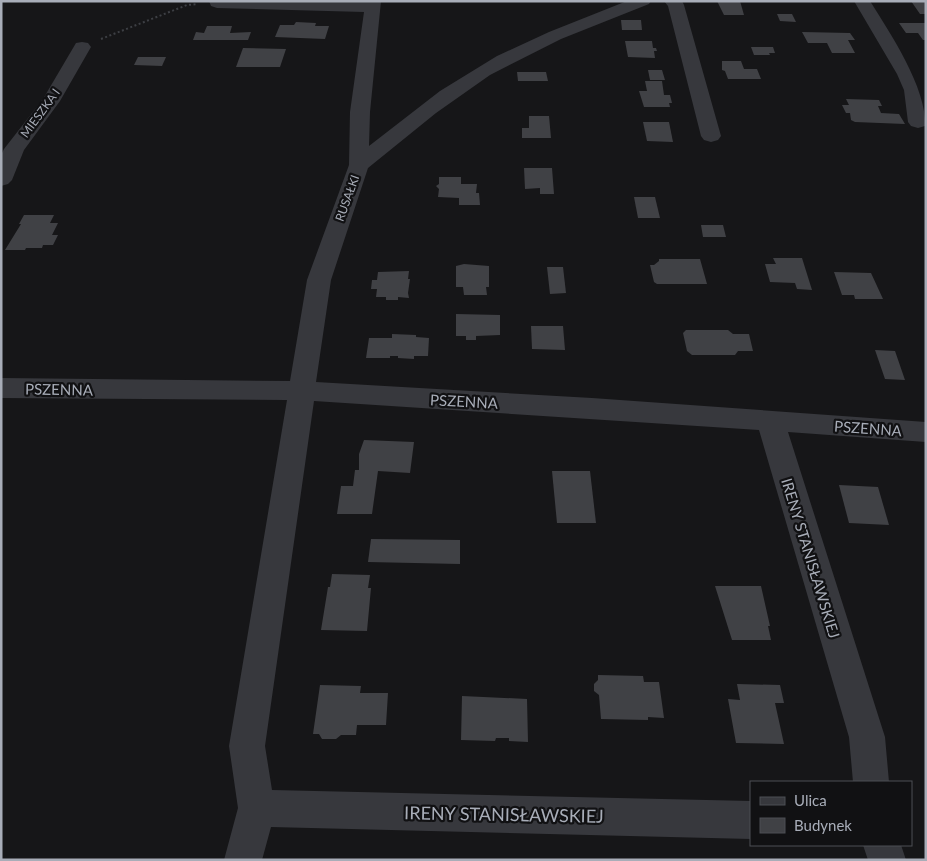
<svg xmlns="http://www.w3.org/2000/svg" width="927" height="861" viewBox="0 0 927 861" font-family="Lato,sans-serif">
  <rect width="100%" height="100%" fill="#161618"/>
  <g fill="#404145">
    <path d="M717 1H740L744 15H724Z"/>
    <path d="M911 1H926V14H920Z"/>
    <path d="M777 14H792L796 22 780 21Z"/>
    <path d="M621 20H641L642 30H622Z"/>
    <path d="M296 22 316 23 315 26H329L325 39 275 37 280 25H294Z"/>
    <path d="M899 23H926V40H923L918 33H906Z"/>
    <path d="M207 26H232L230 33 251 32 248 40H193L196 32 204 33Z"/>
    <path d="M802 32 850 33 855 40H848L855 53H832L827 43H808Z"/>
    <path d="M625 41H652L653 48H656L657 51H654L655 58 628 57Z"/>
    <path d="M751 47H773L775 53H769L770 55H754Z"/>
    <path d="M243 48 286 49 280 67H236Z"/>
    <path d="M138 57H166L162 66 134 65Z"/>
    <path d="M722 61H741L744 69H757L761 79H728L725 71 722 70Z"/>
    <path d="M648 70H662L665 80H650Z"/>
    <path d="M517 72H546L548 81H518Z"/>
    <path d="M645 81H662L664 95H670L672 103H669L670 107H644L639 91H647Z"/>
    <path d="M846 99 879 100 882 106H878L881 113 899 114 905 124 855 122 851 120 850 113H846L842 105H849Z"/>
    <path d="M529 116H549L551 138H522V128H529Z"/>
    <path d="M643 122H669L673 142 647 141Z"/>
    <path d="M524 168H552L554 194H540V188L525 189Z"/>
    <path d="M439 177H461V184H477L476 193H479L480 205H459V198L438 197 439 189 436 186 439 184Z"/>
    <path d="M634 197H655L660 218H638Z"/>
    <path d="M24 215H54L50 223H58L52 235H58L53 245H43L42 248H26L25 250H5L21 224H19Z"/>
    <path d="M701 225H723L726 237H703Z"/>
    <path d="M773 258H802L812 290 797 289 795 283 770 282 765 264H776Z"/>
    <path d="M659 259H700L707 284H657L654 282 650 265H654L659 261Z"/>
    <path d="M464 264 489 266V287H486L487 295H464L463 287H456V266Z"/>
    <path d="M547 267H563L566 293 550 294Z"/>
    <path d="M409 271 408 279H410L408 293 409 298 398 297V300H386V297H376L377 289H371L372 280H377L378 272Z"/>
    <path d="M834 272 871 273 883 299H855L854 295H842Z"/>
    <path d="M456 314 500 315V335L476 336V340H466V336H456Z"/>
    <path d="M531 326H563L565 350 532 349Z"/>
    <path d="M686 330H728L733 334H749L753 351H738L735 355H692L687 351 683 333Z"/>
    <path d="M392 334 416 335V337L429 338 428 356H414V359L398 358V356H390V358H366L369 338H392Z"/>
    <path d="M875 350 895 351 905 380 885 379Z"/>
    <path d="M364 440 414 442 410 473 378 471 372 514H337L341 486H353L355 470H359V454Z"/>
    <path d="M552 471H590L596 523H557Z"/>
    <path d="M839 485 878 487 889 525 849 523Z"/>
    <path d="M371 539 460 540V564L368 562Z"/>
    <path d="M332 574 370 575 368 588H371L367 631 321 630 328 587H330Z"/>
    <path d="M715 586H761L770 626H768L771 640H732Z"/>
    <path d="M598 675 643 676 644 682H659L664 718 648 717V720L601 719 599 695 594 691V684L598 680Z"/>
    <path d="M737 684 780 685 784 703H775L784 744 736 743 728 699 740 700Z"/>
    <path d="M320 685 361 686 360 693H388L386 725H357L356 735H341L336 739H322L319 734H313Z"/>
    <path d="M462 696 527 699 528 742 509 741V738H496L495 741 461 740Z"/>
  </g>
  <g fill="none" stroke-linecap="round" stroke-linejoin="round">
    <path stroke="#3d3f44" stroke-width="2" stroke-dasharray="2 2.5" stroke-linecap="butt" d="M101 39 187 5 198 4"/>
    <g fill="#37383d" fill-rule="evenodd">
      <path d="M209 1H381L370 112 369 146 440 91 497 56 549 32 627 1H651L649 4 561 39 490 75 436 113 368 168 331 280 316 382 592 398 926 422V442L788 432 885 737 889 782H853L849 737 759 430 314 401 265 746 272 790 751 801V839L271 827 262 860H224L238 808 229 746 287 400 1 398V378L290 381 307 280 349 165 350 112 364 12 217 8 211 6Z"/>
      <path d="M664 1H682L684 5 721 136 718 140 711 142 704 140 701 136 668 6Z"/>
      <path d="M854 1H870C890 33 927 88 925 126L918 128 911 126 908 122 904 90 897 74Z"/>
      <path d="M82 42 88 43 91 47 60 101 24 150 12 180 8 184 1 186V155L4 149 43 99 76 43Z"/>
      <path d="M863 845H901L906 860H868Z"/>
    </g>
  </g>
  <g text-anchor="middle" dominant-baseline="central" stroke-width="4.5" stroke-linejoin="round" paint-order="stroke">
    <g font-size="12" fill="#a8adb8" stroke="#111113">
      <text transform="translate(40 113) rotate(-54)">MIESZKA I</text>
      <text transform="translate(347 198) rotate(-70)">RUSAŁKI</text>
    </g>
    <g font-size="15" fill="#a8adb8" stroke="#111113">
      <text transform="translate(59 389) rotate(1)">PSZENNA</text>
      <text transform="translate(464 401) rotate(3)">PSZENNA</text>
      <text transform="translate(868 428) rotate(4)">PSZENNA</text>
      <text transform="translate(811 558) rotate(73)">IRENY STANISŁAWSKIEJ</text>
    </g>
    <g font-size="18" fill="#a8adb8" stroke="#111113">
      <text transform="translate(504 814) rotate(1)">IRENY STANISŁAWSKIEJ</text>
    </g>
  </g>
  <rect width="927" height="861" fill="none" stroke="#a8adb8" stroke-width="5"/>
  <rect x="750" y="781" width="162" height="65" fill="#111113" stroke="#4d4f55"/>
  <rect x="760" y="797" width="25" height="8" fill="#37383d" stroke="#4d4f55"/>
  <text x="794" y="806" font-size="15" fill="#a8adb8">Ulica</text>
  <rect x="760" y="818" width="25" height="15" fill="#404145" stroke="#4d4f55"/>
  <text x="794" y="831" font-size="15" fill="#a8adb8">Budynek</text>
</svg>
